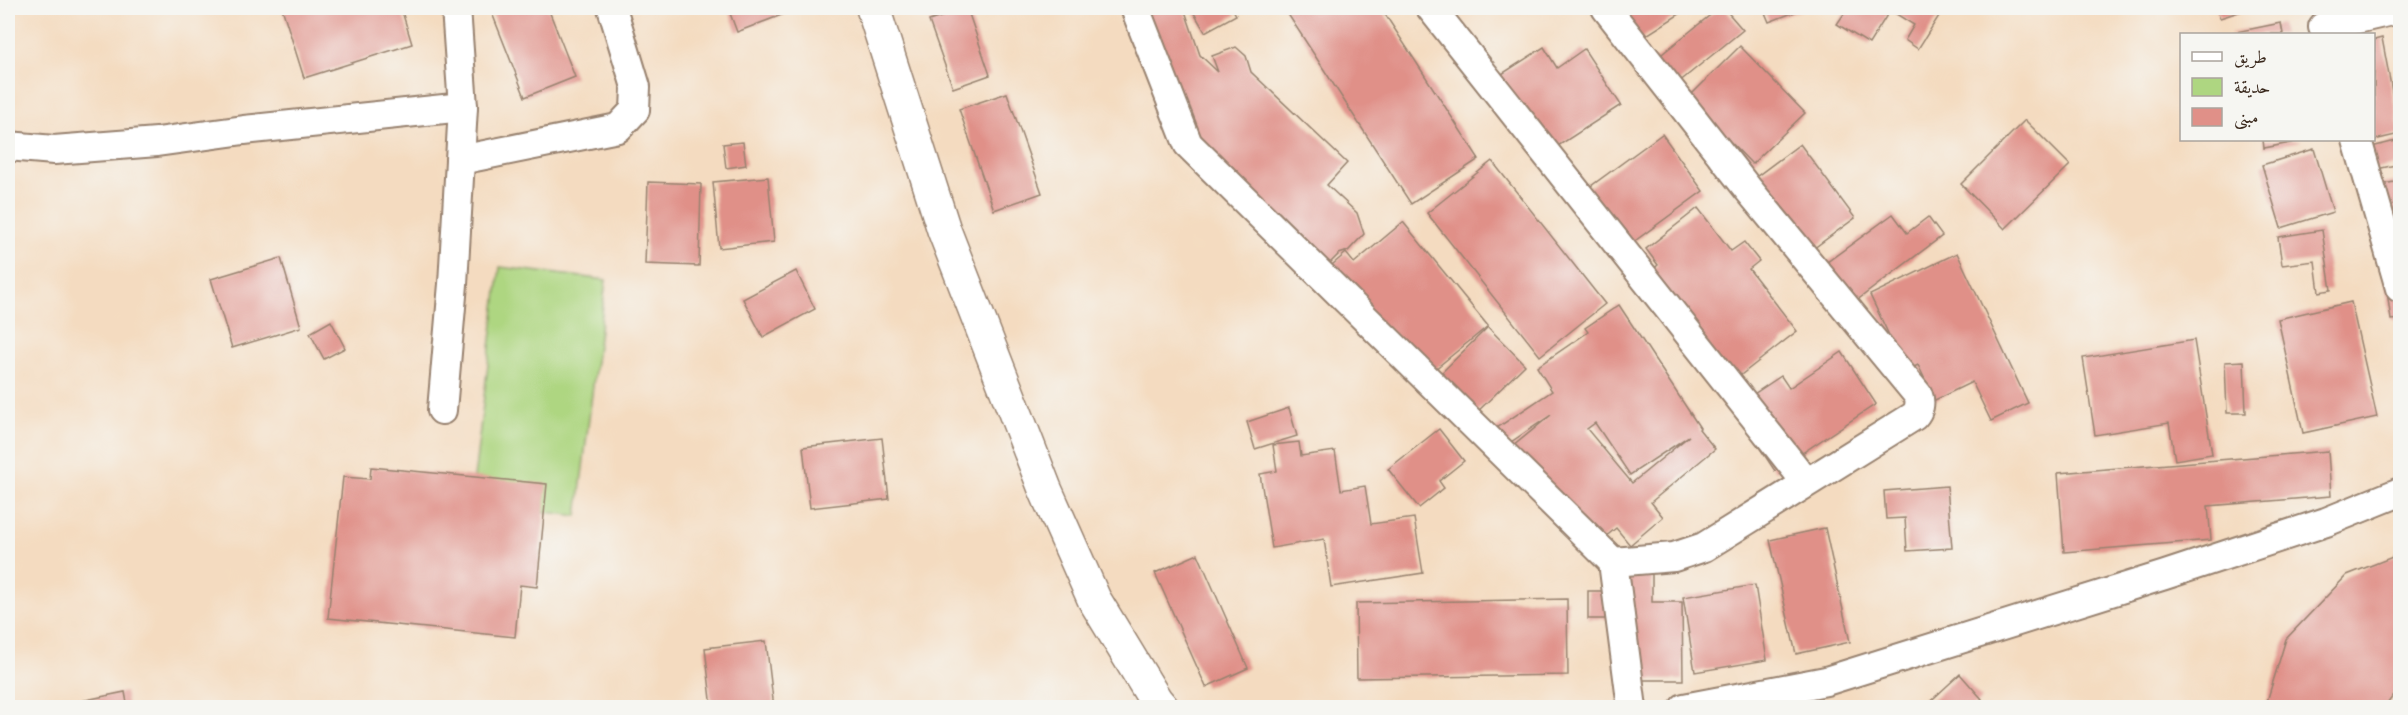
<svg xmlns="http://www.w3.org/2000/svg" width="2408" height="715" viewBox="0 0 2408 715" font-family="'EB Garamond',Amiri,serif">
  <rect width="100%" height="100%" fill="#f6f6f2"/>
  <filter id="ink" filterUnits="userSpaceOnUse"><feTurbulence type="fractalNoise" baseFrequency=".0167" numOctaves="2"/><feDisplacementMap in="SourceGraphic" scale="12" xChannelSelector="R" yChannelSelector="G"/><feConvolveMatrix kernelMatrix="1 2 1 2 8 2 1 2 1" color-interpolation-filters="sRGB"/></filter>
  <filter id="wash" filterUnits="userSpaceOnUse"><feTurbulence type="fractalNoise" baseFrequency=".008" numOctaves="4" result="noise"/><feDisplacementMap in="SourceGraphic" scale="24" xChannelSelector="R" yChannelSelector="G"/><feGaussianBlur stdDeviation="1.35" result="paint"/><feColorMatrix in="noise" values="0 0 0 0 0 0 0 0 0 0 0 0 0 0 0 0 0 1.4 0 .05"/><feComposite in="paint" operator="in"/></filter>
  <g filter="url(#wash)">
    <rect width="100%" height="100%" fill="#f4dbc0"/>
    <path fill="#aed681" stroke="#748050" stroke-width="1.5" d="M500 267 606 280 577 516 471 502Z"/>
    <g id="blocks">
      <g fill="#e09088" fill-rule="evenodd">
        <path d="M282 8H401L412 44 304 78Z"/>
        <path d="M490 8H548L575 77 525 97Z"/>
        <path d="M728 8H787L789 12 737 32Z"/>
        <path d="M967 8 990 75 953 88 929 21Z"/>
        <path d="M1141 8H1184L1200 55 1218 72 1212 56 1236 47 1246 56 1251 72 1347 163 1327 185 1357 213 1364 234 1348 251 1339 254 1323 270 1164 121Z"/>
        <path d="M1191 8H1232L1236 15 1205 32Z"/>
        <path d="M1284 8H1381L1479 159 1411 204Z"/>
        <path d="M1603 8H1685L1686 10 1628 47Z"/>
        <path d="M1719 8H1724L1743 30 1673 87 1652 62Z"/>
        <path d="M1763 8H1805L1769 22Z"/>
        <path d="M1848 8H1944L1918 49 1905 40 1914 25 1890 10 1869 44 1837 24Z"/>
        <path d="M2216 8H2251L2220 18Z"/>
        <path d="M2312 8H2344V13L2313 15Z"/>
        <path d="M2281 23 2283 34H2231V33Z"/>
        <path d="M2382 38 2400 134 2374 140V40Z"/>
        <path d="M1740 46 1805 113 1752 164 1688 98Z"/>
        <path d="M1544 47 1557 68 1584 49 1621 105 1544 155 1494 79Z"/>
        <path d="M1007 93 1042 193 994 210 959 109Z"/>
        <path d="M2025 120 2070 165 2005 229 1961 184Z"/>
        <path d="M1662 134 1703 191 1617 254 1576 197Z"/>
        <path d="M2263 140H2301V141L2264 148Z"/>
        <path d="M2400 140V164L2368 171 2363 149Z"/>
        <path d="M743 142 746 165 726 168 723 144Z"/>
        <path d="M1800 144 1855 218 1806 254 1752 180Z"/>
        <path d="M2314 149 2333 212 2281 228 2262 165Z"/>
        <path d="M1492 161 1605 304 1540 356 1427 213Z"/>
        <path d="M768 177 774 242 719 248 713 182Z"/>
        <path d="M2400 181V319L2391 320 2372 186Z"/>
        <path d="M648 182 701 184 699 266 645 264Z"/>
        <path d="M1698 208 1731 251 1744 242 1759 261 1749 269 1797 331 1732 382 1649 273 1658 265 1646 249Z"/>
        <path d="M1893 214 1907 233 1928 217 1942 236 1848 307 1819 268Z"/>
        <path d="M1403 222 1488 326 1418 383 1326 270 1346 253 1354 263Z"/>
        <path d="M2322 230 2331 290 2319 292 2315 261 2282 265 2278 237Z"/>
        <path d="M1957 253 2028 403 1991 421 1972 382 1935 400 1918 365 1906 371 1870 295Z"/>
        <path d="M281 258 301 327 232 348 211 279Z"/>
        <path d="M796 271 815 309 763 337 743 299Z"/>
        <path d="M2351 302 2377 417 2303 433 2278 319Z"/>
        <path d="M1619 305 1700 428 1699 429 1715 449 1651 502 1663 517 1630 545 1616 528 1590 550 1502 455 1551 415 1502 448 1491 432 1552 391 1537 367 1588 332 1585 328ZM1595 423 1630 475 1689 436 1632 483 1587 429Z"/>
        <path d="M331 321 345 348 324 359 310 333Z"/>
        <path d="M1488 327 1525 365 1467 422 1430 384Z"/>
        <path d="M2194 340 2212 454 2175 460 2169 423 2095 435 2083 358Z"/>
        <path d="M1842 352 1876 404 1775 471 1733 408 1781 376 1789 388Z"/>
        <path d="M2244 361 2246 413H2227L2225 362Z"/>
        <path d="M1289 408 1297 436 1255 449 1247 422Z"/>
        <path d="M1439 429 1464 461 1439 481 1444 488 1419 508 1388 469Z"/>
        <path d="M882 438 889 499 810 508 803 447Z"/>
        <path d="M1299 442 1301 456 1335 451 1341 490 1365 486 1371 524 1414 518 1423 573 1331 587 1324 539 1272 548 1260 474 1277 471 1273 445Z"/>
        <path d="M2328 451 2331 496 2208 506 2211 540 2064 552 2058 473Z"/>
        <path d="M371 467 547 484 537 587 520 585 515 637 328 618 343 477 370 479Z"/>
        <path d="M1947 486 1952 548 1907 551 1905 518 1886 519 1884 491Z"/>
        <path d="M1825 528 1850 642 1796 654 1770 540Z"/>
        <path d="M1198 554 1248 668 1206 687 1155 573Z"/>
        <path d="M2400 554V687L2384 708H2265L2286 639 2347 575Z"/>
        <path d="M1623 567H1652V602H1682L1683 680H1623V619H1588V591H1624Z"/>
        <path d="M1755 585 1767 660 1695 672 1683 597Z"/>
        <path d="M1567 599 1568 675 1357 678 1356 603Z"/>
        <path d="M766 641 774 708H712L705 648Z"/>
        <path d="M1960 674 1982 699 1972 708H1923Z"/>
        <path d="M125 692 128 708H56V706Z"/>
      </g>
    </g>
  </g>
  <g filter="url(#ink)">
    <use href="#blocks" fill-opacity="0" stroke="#98826f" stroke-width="1.5"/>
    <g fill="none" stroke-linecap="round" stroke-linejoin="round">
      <defs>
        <g id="minor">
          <path d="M1135 8 1188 144 1613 562 1632 708"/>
          <path d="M1431 8 1806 482"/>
          <path d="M1606 8 1748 189 1918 395C1921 403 1919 411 1914 416L1704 547 1674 557 1613 562"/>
          <path d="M2323 27 2400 9"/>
          <path d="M2357 140 2400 288"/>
          <path d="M8 146 54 150 157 142 244 130 463 107"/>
          <path d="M460 160 618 128 635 110 636 87 612 8"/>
          <path d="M442 410 453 284 463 107 456 8"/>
          <path d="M1684 708 1826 681 2165 575 2326 522 2400 492"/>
        </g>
        <path id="tertiary" d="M873 8 944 230 1045 489 1094 599 1156 701 1162 708"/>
      </defs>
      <use href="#minor" stroke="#98826f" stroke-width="32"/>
      <use href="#tertiary" stroke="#98826f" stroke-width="36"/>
      <use href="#minor" stroke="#fff" stroke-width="28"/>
      <use href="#tertiary" stroke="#fff" stroke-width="33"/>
    </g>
  </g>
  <rect width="2408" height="715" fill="none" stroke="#f6f6f2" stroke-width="30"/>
  <rect x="2180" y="33" width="195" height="108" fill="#f6f6f2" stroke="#aba49d" stroke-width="1.5"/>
  <rect x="2192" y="52" width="30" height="9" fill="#ffffff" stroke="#aba49d" stroke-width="1.5"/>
  <text x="2234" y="63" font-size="18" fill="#3b2a1e">طريق</text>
  <rect x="2192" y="78" width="30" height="18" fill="#aed681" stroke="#aba49d" stroke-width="1.5"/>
  <text x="2234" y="93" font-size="18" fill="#3b2a1e">حديقة</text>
  <rect x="2192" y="108" width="30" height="18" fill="#e09088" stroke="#aba49d" stroke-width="1.5"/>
  <text x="2234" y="123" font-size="18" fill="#3b2a1e">مبنى</text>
</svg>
